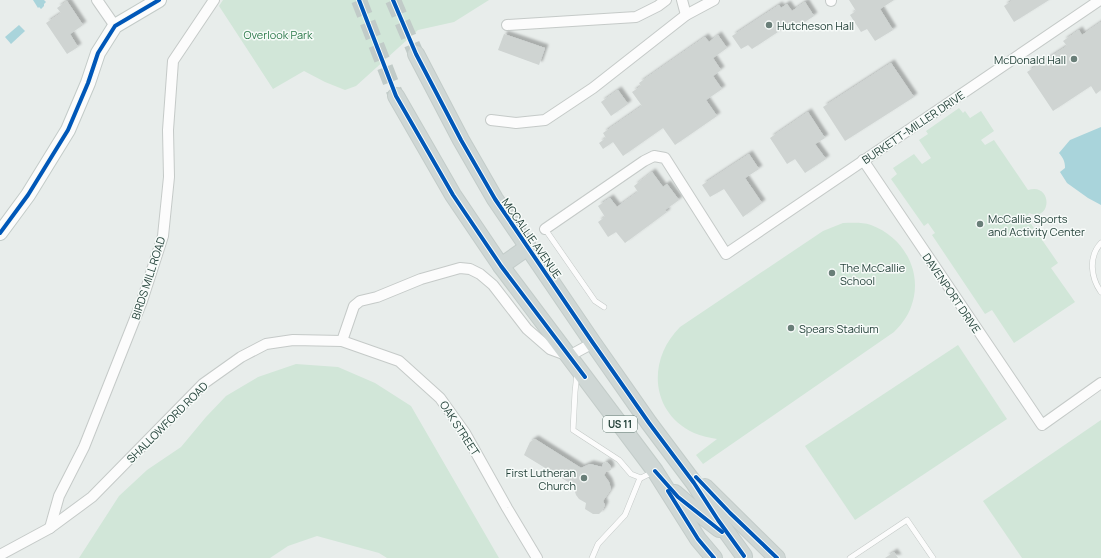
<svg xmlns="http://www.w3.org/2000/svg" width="1101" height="558" viewBox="0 0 1101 558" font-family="Manrope,sans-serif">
  <defs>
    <filter id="shadow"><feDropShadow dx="3.5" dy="-3.5" stdDeviation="1" flood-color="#0004"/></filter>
  </defs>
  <rect width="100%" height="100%" fill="#e8edeb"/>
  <g fill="#d1e6d8">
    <path d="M223 0H489L454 22 418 30 356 86 345 90 325 82 304 71 273 89 219 6Z"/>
    <path d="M959 108 963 113 965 111 970 118 981 111 994 131 981 140 985 145 994 140 1028 190C1053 182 1052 223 1029 213L1027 218 1058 263 1051 268 1075 302 1014 343 992 310 985 314 932 235 935 233 928 223 924 226 891 179 897 174 893 168 914 154 922 164 931 158 919 140 928 134 926 131Z"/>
    <path d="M843 223C852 223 862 222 871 225 904 237 924 273 911 307 908 316 901 325 894 332L703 464 696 455 717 439C710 438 701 436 694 433 650 412 647 360 680 327L823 231Z"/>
    <path d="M958 345 1007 419 855 520 805 446Z"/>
    <path d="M296 364 338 367 375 383 411 406 499 558H387L379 553 317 536 288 546 270 558H79L119 496 147 470 181 447 206 417 226 396 258 377Z"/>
    <path d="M1101 420V558H1022L983 501Z"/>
  </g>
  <g fill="#a9d4db">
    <path d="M33 0H44L46 2 44 4V6L41 9 39 7 38 8Z"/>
    <path d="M19 25 25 31 11 44 5 37Z"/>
    <path d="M1101 127V205L1088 198 1067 183 1060 172 1065 168C1065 161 1063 158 1059 153L1070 140Z"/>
  </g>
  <g fill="#cfd4d2" filter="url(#shadow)">
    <path d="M849 0H894L880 9 893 30 875 41 867 29 861 32 850 15 856 11Z"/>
    <path d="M1013 0H1049L1014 22 1004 6Z"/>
    <path d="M67 1 83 25 70 34 78 47 67 54 46 23 61 13 57 8Z"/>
    <path d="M805 2 814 16 797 27 793 22 752 49 748 45 741 49 732 36 779 5 781 8 787 4 792 11Z"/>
    <path d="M1101 22V90L1096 94 1091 86 1053 111 1027 72 1067 46 1063 41 1079 30 1082 35Z"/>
    <path d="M504 34 545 48 539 65 498 50Z"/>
    <path d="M718 35 727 48 713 58 721 70 713 76 722 89 706 100 717 116 675 145 663 128 623 156 613 142 603 149 599 143 606 138 603 133 642 106 632 92 641 86 639 83 705 37 709 42Z"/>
    <path d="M891 63 914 97 845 141 823 107Z"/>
    <path d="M618 90 628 104 611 116 601 102Z"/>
    <path d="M808 112 825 138 815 144 826 159 805 173 795 159 787 164 770 138Z"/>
    <path d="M749 154 759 169 745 178 762 203 743 217 724 189 710 197 702 185Z"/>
    <path d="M652 172 663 187 667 184 679 200 665 210 667 212 625 243 616 232 608 237 598 222 605 217 598 206 610 198 617 207 638 192 634 186Z"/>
    <path d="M535 439 581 468 590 464 602 467 603 464 607 462 610 465 611 470 606 472 604 475 609 482 611 489 603 501 605 505 602 511 599 514H593L585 509 586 503 579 499 576 495 573 485 524 455 530 442Z"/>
    <path d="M894 552 898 558H885Z"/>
  </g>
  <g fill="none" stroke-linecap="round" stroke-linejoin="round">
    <g stroke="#c1cbc8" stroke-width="16" stroke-dasharray="16 8" stroke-linecap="butt">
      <path d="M359 0 396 96"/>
      <path d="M393 0 416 54"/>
    </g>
    <defs>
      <g id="lane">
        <path d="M545 229 595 301 604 307"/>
        <path d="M1101 243C1088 257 1091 278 1101 292"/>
        <path d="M577 373 575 392 573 430 619 460 631 474 641 478 653 472"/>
        <path d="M592 558 598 544 625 515 640 478"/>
        <path d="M850 558 907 520 933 558"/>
      </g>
      <g id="street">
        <path d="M97 0 115 26"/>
        <path d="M682 0 686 15"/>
        <path d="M831 0V1"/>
        <path d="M507 25 636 17 658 6 666 0"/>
        <path d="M491 120 516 123 545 120 593 88 686 15 714 0"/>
        <path d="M863 160 1042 425 1101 383"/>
        <path d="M545 229 644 161 654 156 665 158 726 254 1100 0"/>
        <path d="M342 341 354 306 360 301 377 297 421 279 460 268 470 269 480 274 493 285 527 329 550 349 569 356 593 343"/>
        <path d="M50 528 59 496 84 447 142 301 163 236 169 177 168 130 173 61 214 0"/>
        <path d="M0 555 50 528 92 497 203 384 241 357 266 344 293 340 342 341 399 361 440 398 465 433 507 508 537 558"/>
      </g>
      <path id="secondary" d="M0 233 28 195 68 130 88 83 98 53 115 26 159 0"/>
      <g id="primary">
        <path d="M416 54 461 140 495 199 593 343 649 423 694 483 718 520 744 556"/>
        <path d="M396 96 453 195 501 266 655 471 698 539 714 558"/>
        <path d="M501 266 528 247"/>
        <path d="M705 487 777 558"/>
        <path d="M675 493 697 512 719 529"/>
      </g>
    </defs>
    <use href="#lane" stroke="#c5cac8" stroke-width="6"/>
    <use href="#street" stroke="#c5cac8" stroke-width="12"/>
    <use href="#secondary" stroke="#c3cbc8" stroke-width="16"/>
    <use href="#primary" stroke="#c3ccc9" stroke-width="18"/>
    <use href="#lane" stroke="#fcfcfc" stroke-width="5"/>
    <use href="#street" stroke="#fcfcfc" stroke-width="10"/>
    <use href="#secondary" stroke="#fcfcfc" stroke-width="14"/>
    <use href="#primary" stroke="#cfd7d5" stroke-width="16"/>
    <defs>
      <g id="cycleway">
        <path d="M359 0 396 96 453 195 501 266 585 377"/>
        <path d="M393 0 416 54 461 140 495 199 593 343 649 423 694 483 718 520 744 556"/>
        <path d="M0 233 28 195 68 130 88 83 98 53 115 26 159 0"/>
        <path d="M655 471 678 497 722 532"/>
        <path d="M696 477 730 513 777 558"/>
        <path d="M668 491 698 539 714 558"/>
      </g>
    </defs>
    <use href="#cycleway" stroke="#f7fbf9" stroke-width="6"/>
    <use href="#cycleway" stroke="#0057b8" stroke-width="4"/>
  </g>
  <g fill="#697e78" stroke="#f7fbf9" stroke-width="1.5">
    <circle cx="769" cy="25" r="4"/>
    <circle cx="1074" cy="59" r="4"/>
    <circle cx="980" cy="224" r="4"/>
    <circle cx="832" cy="273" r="4"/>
    <circle cx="791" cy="328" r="4"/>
    <circle cx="584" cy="478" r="4"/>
  </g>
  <g text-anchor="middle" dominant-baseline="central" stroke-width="3" stroke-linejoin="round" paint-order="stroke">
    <rect fill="#f7fbf9" stroke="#637a73" stroke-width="1" x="603" y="416" width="34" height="16" rx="3"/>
    <g font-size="10" font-weight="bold" fill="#24423a">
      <text x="620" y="424">US 11</text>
    </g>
    <g font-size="11" fill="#24423a" stroke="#f7fbf9" text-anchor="start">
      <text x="777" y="25">Hutcheson Hall</text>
      <text x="1066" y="59" text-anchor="end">McDonald Hall</text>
      <text x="988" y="218">McCallie Sports<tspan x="988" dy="13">and Activity Center</tspan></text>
      <text x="840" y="267">The McCallie<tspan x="840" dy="13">School</tspan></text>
      <text x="799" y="328">Spears Stadium</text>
      <text x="576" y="472" text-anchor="end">First Lutheran<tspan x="576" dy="13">Church</tspan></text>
    </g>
    <g font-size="11" fill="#2d7a4b" stroke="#f7fbf9">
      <text x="278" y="34">Overlook Park</text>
    </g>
    <g font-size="11" fill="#24423a" stroke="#f7fbf9">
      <text transform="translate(913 127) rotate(-34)">BURKETT-MILLER DRIVE</text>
      <text transform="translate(532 238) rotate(55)">MCCALLIE AVENUE</text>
      <text transform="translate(148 278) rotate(-72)">BIRDS MILL ROAD</text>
      <text transform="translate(952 293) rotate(56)">DAVENPORT DRIVE</text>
      <text transform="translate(167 422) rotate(-45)">SHALLOWFORD ROAD</text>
      <text transform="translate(460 428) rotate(57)">OAK STREET</text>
    </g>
  </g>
</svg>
